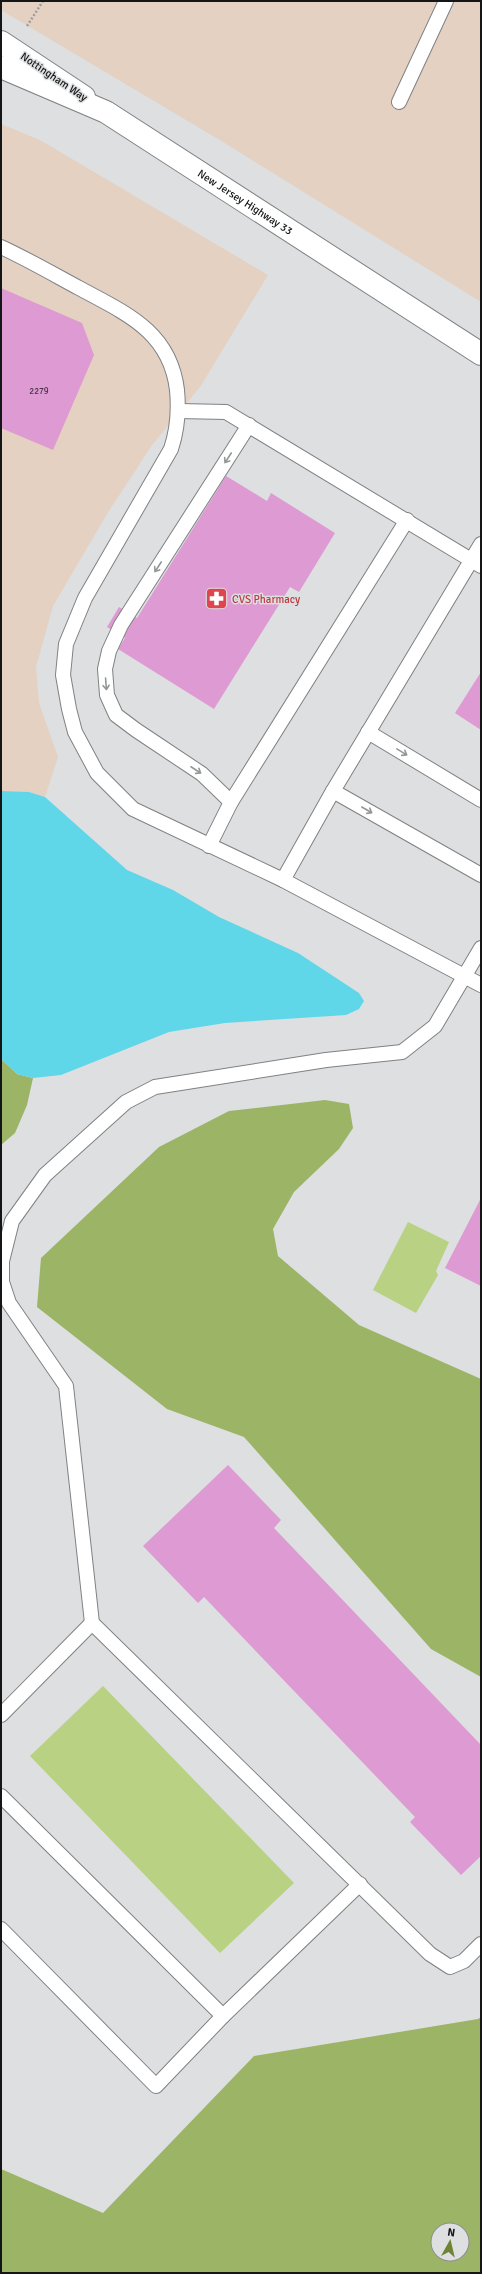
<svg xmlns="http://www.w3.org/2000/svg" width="482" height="2274" viewBox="0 0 482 2274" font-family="Signika,sans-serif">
  <rect width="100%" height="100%" fill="#dddfe1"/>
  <g fill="#e4d1c2">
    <path d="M1 1H481V302L223 142 1 10Z"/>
    <path d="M1 124 40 140 268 275 200 387 152 445 107 514 53 606 36 667 39 703 58 757 45 797 29 792 1 791Z"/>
  </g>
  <g fill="#b8d183">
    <path d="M408 1222 449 1242 436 1271 438 1275 416 1313 373 1290Z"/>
    <path d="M103 1686 294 1883 220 1953 30 1756Z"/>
  </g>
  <g fill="#9cb465" fill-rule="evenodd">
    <path d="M1 1059 17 1074 33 1078 27 1105 15 1133 1 1145Z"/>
    <path d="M325 1100 349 1104 353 1128 339 1149 294 1192 273 1229 278 1256 359 1325 481 1379V1677L431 1649 244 1437 167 1409 37 1307 41 1258 159 1147 229 1111Z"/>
    <path d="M481 2017V2273H1V2169L103 2213 254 2056 478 2019ZM438 2230H462V2254H438Z"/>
  </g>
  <path fill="#60d6e9" d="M1 791 29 792 45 797 127 870 173 890 219 917 298 953 359 993 364 1001 359 1009 346 1015 225 1023 169 1032 61 1075 33 1078 17 1074 1 1059Z"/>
  <g fill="#de9ad2">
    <path d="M1 288 82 323 94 355 53 450 1 428Z"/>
    <path d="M226 476 267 501 271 493 335 533 299 592 290 587 214 709 118 649 125 638 107 627 119 607 137 618Z"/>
    <path d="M481 672V730L455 713Z"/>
    <path d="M481 1198V1286L445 1268Z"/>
    <path d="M228 1465 281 1520 274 1528 481 1745V1856L461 1875 410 1822 415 1817 204 1597 198 1603 143 1546Z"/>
  </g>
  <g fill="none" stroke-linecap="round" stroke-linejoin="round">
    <defs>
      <g id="lane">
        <path d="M399 102 446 1"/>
        <path d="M1 247C27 259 53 274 79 288 125 313 170 331 177 390 179 411 178 428 171 449L85 598 66 644 63 675 69 709 75 732 97 773 133 809 283 880 481 985"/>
        <path d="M179 411 226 412 481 566"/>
        <path d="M368 732 481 800"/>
        <path d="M333 791 481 875"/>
        <path d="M231 802 202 774 136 730 116 715 107 695 105 669 109 651 121 625 249 425"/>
        <path d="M209 846 231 802 407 520"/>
        <path d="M283 880 333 791 481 544"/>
        <path d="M481 948 435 1026 402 1052 326 1060 155 1087 126 1102 45 1175 12 1221 2 1261V1282L9 1303 66 1386 92 1623 430 1954 450 1967 464 1961 481 1944"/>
        <path d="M1 1715 92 1623"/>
        <path d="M1 1796 223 2016"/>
        <path d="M1 1929 156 2086 223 2016 360 1884"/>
      </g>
      <path id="secondary" d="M1 42 84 97"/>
      <g id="primary">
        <path id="s1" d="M1 67 106 112 481 354"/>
      </g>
    </defs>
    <use href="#lane" stroke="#7f8183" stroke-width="16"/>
    <use href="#secondary" stroke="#7f8183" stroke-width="24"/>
    <use href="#primary" stroke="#7f8183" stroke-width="24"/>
    <path stroke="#9c9d9f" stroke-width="2.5" stroke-dasharray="2 2" stroke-linecap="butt" d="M27 26 43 1"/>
    <use href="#lane" stroke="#fff" stroke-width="14"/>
    <use href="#secondary" stroke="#fff" stroke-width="22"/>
    <use href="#primary" stroke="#fff" stroke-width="22"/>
  </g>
  <defs><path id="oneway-shaft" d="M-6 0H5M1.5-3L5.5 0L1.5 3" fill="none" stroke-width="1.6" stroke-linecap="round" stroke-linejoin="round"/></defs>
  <g stroke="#959696">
    <use href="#oneway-shaft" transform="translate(228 458) rotate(123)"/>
    <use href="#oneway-shaft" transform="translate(158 567) rotate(123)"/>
    <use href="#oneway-shaft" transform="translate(106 684) rotate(86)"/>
    <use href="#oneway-shaft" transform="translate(402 752) rotate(31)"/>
    <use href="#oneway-shaft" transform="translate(196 770) rotate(33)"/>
    <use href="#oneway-shaft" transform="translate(367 810) rotate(30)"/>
  </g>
  <defs>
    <symbol id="pharmacy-square" viewBox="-11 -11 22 22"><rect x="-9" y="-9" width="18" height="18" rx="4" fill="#e0444e" stroke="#dddfe1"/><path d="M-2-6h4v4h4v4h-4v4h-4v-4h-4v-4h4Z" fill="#fff"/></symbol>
  </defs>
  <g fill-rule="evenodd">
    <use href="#pharmacy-square" x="204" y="586" width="25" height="25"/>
  </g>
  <g text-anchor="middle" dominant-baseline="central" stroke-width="3" stroke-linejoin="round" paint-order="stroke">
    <g font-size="9" fill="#463645">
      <text x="39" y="391">2279</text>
    </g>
    <g font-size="11" fill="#141516" stroke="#dddfe1">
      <text transform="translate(54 77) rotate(34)">Nottingham Way</text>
      <text stroke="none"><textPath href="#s1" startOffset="280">New Jersey Highway 33</textPath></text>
    </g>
    <g font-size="11" fill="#be3a42" stroke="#dddfe1" text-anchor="start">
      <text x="232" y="599">CVS Pharmacy</text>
    </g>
  </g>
  <rect width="482" height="2274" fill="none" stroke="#141516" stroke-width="4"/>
  <g transform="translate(450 2242) rotate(8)"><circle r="19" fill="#dddfe1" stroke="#8d8e90"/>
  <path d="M0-3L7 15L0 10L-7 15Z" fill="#6f8334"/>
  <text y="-6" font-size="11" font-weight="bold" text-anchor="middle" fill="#141516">N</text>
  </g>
</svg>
